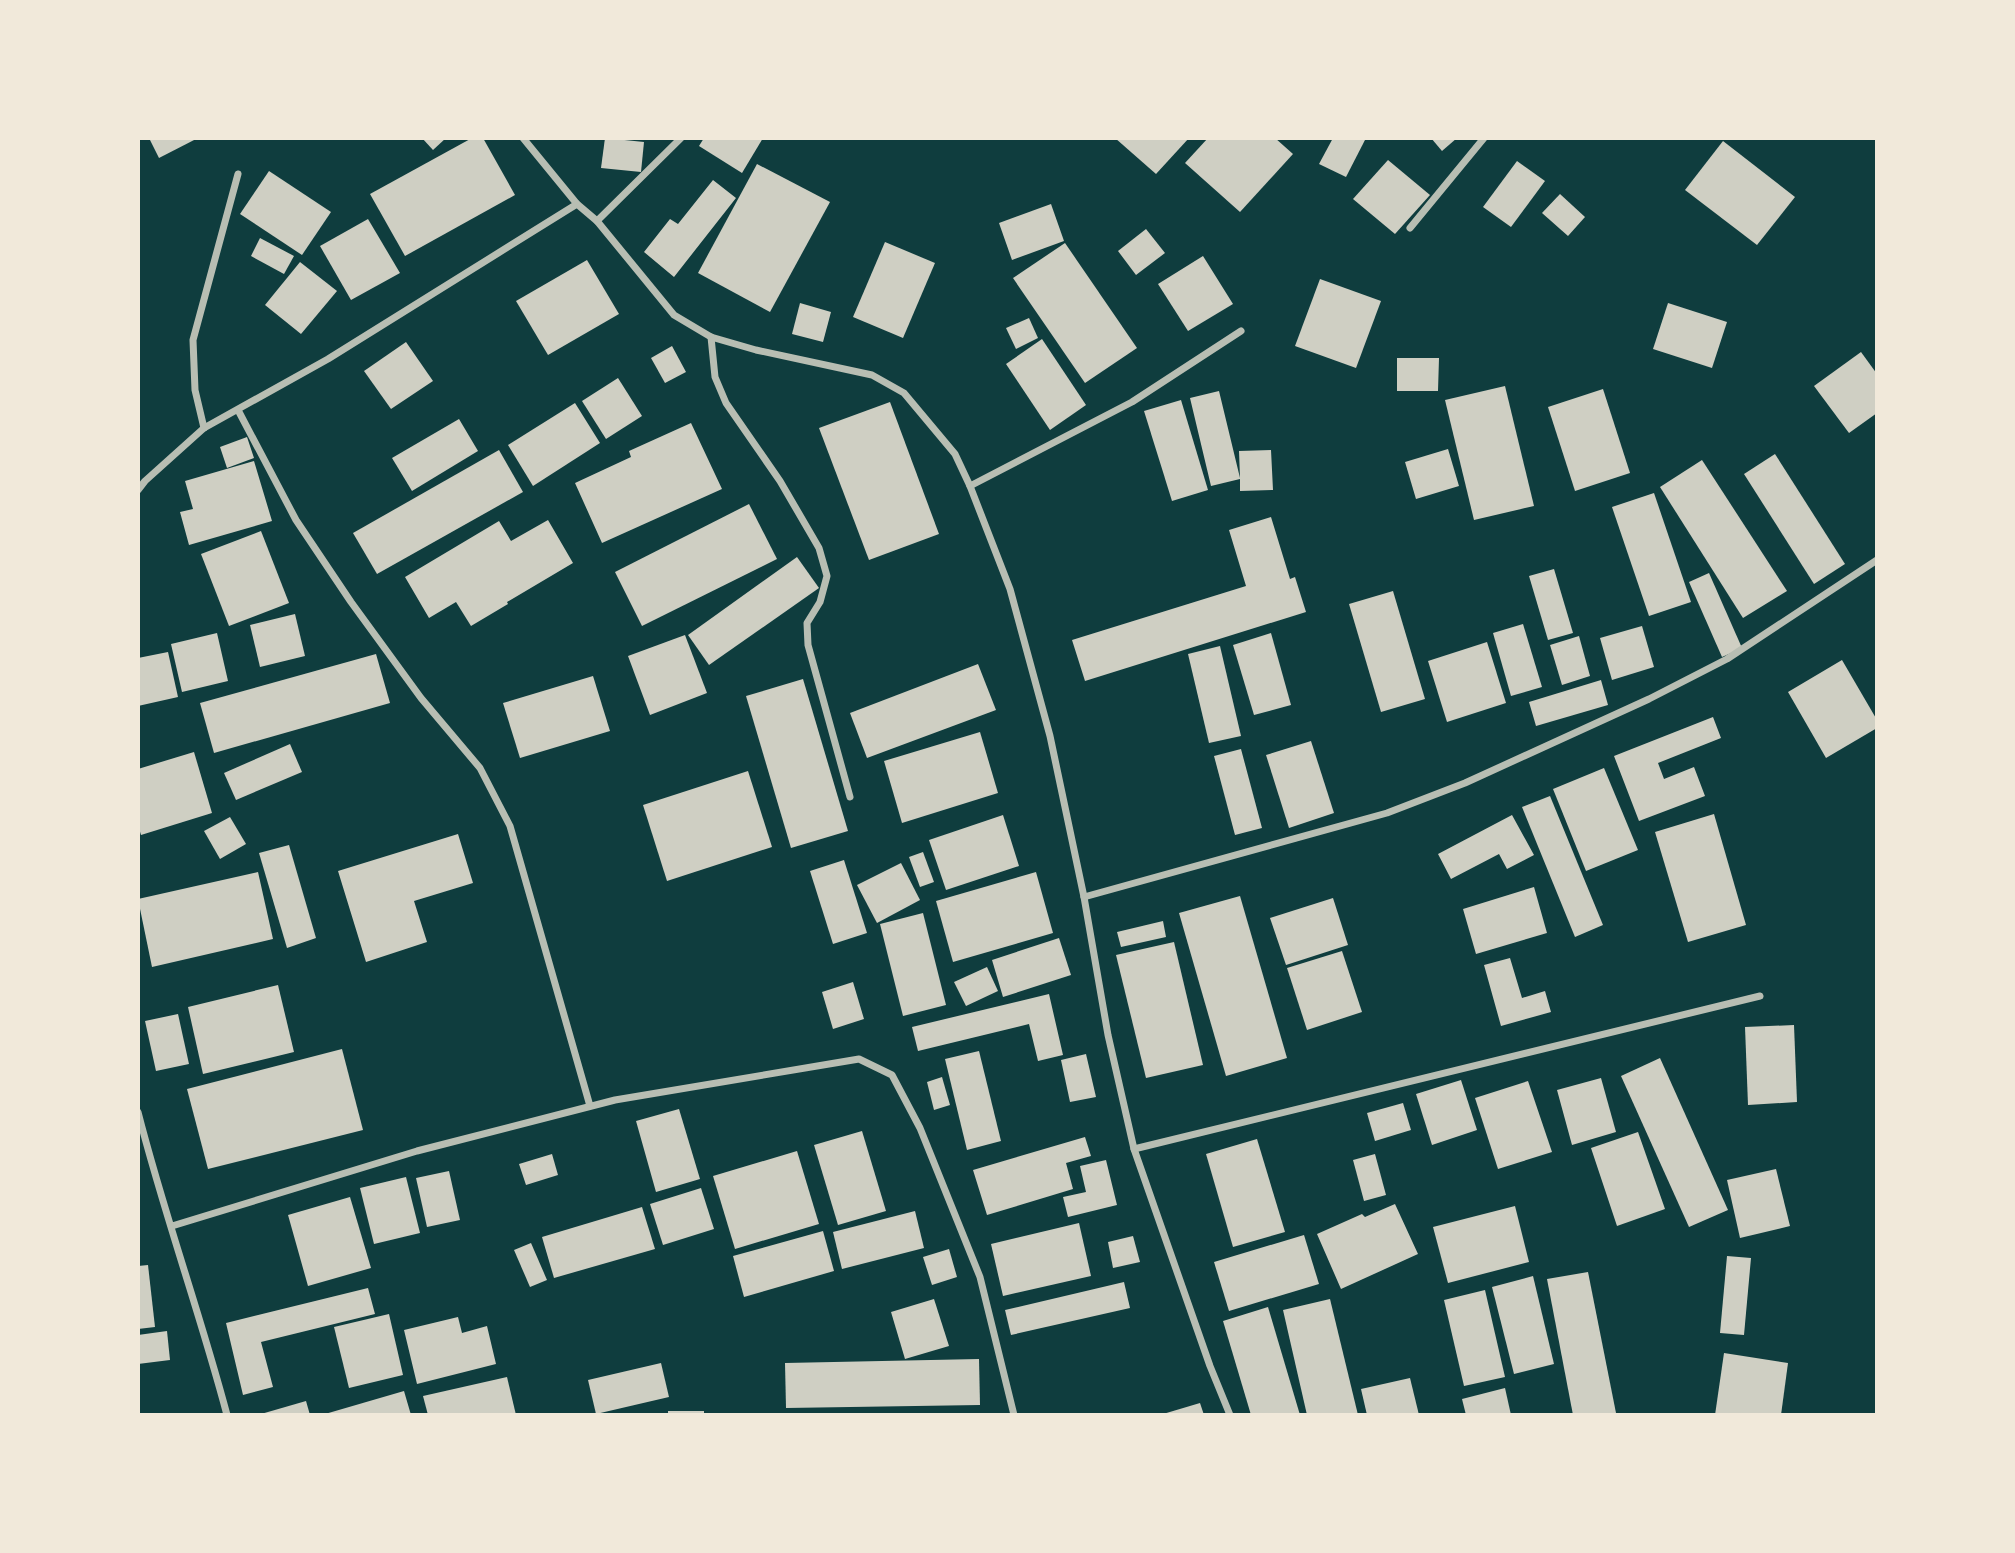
<svg xmlns="http://www.w3.org/2000/svg" width="2015" height="1553" viewBox="0 0 2015 1553" font-family="Lato,sans-serif">
  <rect width="100%" height="100%" fill="#0f3d3e"/>
  <g fill="#cfcfc3">
    <path d="M149 138H198L159 158Z"/>
    <path d="M422 138H446L433 150Z"/>
    <path d="M472 138H483L515 195 405 256 370 194Z"/>
    <path d="M605 138 644 142 641 172 601 168Z"/>
    <path d="M704 138H763L742 173 699 146Z"/>
    <path d="M1115 138H1189L1156 174Z"/>
    <path d="M1208 138H1275L1293 154 1240 212 1185 163Z"/>
    <path d="M1333 138H1366L1346 177 1319 164Z"/>
    <path d="M1431 138H1457L1442 151Z"/>
    <path d="M1723 141 1795 197 1757 245 1685 190Z"/>
    <path d="M1388 160 1430 195 1395 234 1353 199Z"/>
    <path d="M1517 161 1545 181 1511 227 1483 207Z"/>
    <path d="M757 164 830 202 770 312 698 273Z"/>
    <path d="M269 171 331 212 302 255 240 214Z"/>
    <path d="M713 180 736 198 674 277 644 252 670 219 678 224Z"/>
    <path d="M1560 194 1585 217 1568 236 1542 213Z"/>
    <path d="M1051 204 1064 241 1012 260 999 223Z"/>
    <path d="M368 219 400 273 351 300 320 246Z"/>
    <path d="M1146 229 1165 253 1136 275 1118 251Z"/>
    <path d="M260 238 294 256 284 274 251 256Z"/>
    <path d="M885 242 935 263 903 338 853 317Z"/>
    <path d="M1065 243 1137 348 1085 383 1013 278Z"/>
    <path d="M1203 256 1233 304 1188 331 1158 284Z"/>
    <path d="M587 260 619 314 548 355 516 301Z"/>
    <path d="M300 262 337 291 301 334 265 305Z"/>
    <path d="M1320 279 1381 301 1356 368 1295 346Z"/>
    <path d="M800 303 831 312 823 342 792 334Z"/>
    <path d="M1668 303 1727 322 1712 368 1653 349Z"/>
    <path d="M1029 318 1038 338 1016 349 1006 328Z"/>
    <path d="M1042 339 1086 405 1050 430 1006 364Z"/>
    <path d="M406 342 433 381 391 409 364 371Z"/>
    <path d="M672 346 686 372 665 383 651 358Z"/>
    <path d="M1861 352 1877 374V413L1849 433 1814 386Z"/>
    <path d="M1397 358H1439L1438 391H1397Z"/>
    <path d="M618 378 642 416 606 439 582 401Z"/>
    <path d="M1505 386 1534 506 1474 520 1445 400Z"/>
    <path d="M1603 389 1630 473 1575 491 1548 407Z"/>
    <path d="M1219 391 1240 478 1239 451 1271 450 1273 490 1240 491V479L1211 486 1190 398Z"/>
    <path d="M1181 400 1208 490 1172 501 1144 411Z"/>
    <path d="M890 402 939 534 869 560 819 428Z"/>
    <path d="M575 403 600 443 533 486 508 445Z"/>
    <path d="M459 419 478 451 412 491 392 458Z"/>
    <path d="M691 423 722 489 602 543 575 483 631 457 629 451Z"/>
    <path d="M247 437 254 458 227 468 220 447Z"/>
    <path d="M1448 449 1459 486 1416 499 1405 462Z"/>
    <path d="M499 450 523 492 377 574 353 533Z"/>
    <path d="M1775 454 1845 564 1814 584 1744 474Z"/>
    <path d="M1702 460 1787 591 1743 618 1660 487Z"/>
    <path d="M254 461 272 521 189 545 180 512 193 509 185 481Z"/>
    <path d="M1654 493 1691 602 1649 616 1612 507Z"/>
    <path d="M749 504 777 559 642 626 615 572Z"/>
    <path d="M1271 517 1290 579 1295 577 1306 612 1085 681 1072 640 1246 586 1229 530Z"/>
    <path d="M548 520 573 563 507 602 508 604 471 626 456 602 429 618 405 577 499 521 511 541Z"/>
    <path d="M261 531 289 603 229 626 201 554Z"/>
    <path d="M797 557 819 588 709 665 688 635Z"/>
    <path d="M1554 569 1573 633 1548 640 1529 576Z"/>
    <path d="M1709 573 1742 648 1722 657 1689 582Z"/>
    <path d="M1393 591 1425 699 1381 712 1349 604Z"/>
    <path d="M295 614 305 656 260 667 250 625Z"/>
    <path d="M1523 624 1542 687 1511 696 1493 633Z"/>
    <path d="M1642 626 1654 667 1612 680 1600 638Z"/>
    <path d="M217 633 228 681 182 692 171 644Z"/>
    <path d="M1271 633 1291 705 1254 715 1233 645Z"/>
    <path d="M685 635 707 693 650 715 628 656Z"/>
    <path d="M1579 636 1590 676 1562 685 1550 645Z"/>
    <path d="M1487 642 1506 703 1447 722 1428 661Z"/>
    <path d="M1220 646 1241 736 1209 743 1188 654Z"/>
    <path d="M168 652 178 697 138 706V658Z"/>
    <path d="M376 654 390 703 214 753 200 703Z"/>
    <path d="M1842 660 1877 720V728L1826 758 1788 692Z"/>
    <path d="M978 664 996 710 867 758 850 713Z"/>
    <path d="M593 676 610 731 520 758 503 703Z"/>
    <path d="M803 679 848 831 791 848 746 696Z"/>
    <path d="M1601 680 1608 705 1536 726 1529 702Z"/>
    <path d="M1713 717 1721 738 1658 763 1664 779 1694 767 1705 796 1639 821 1614 756Z"/>
    <path d="M980 732 998 793 902 823 884 761Z"/>
    <path d="M1311 741 1334 813 1289 828 1266 755Z"/>
    <path d="M290 744 302 772 236 800 224 773Z"/>
    <path d="M1241 749 1262 828 1235 835 1214 756Z"/>
    <path d="M194 752 212 813 141 835 138 825V769Z"/>
    <path d="M1604 768 1638 850 1586 871 1553 789Z"/>
    <path d="M748 771 772 847 667 881 643 805Z"/>
    <path d="M1550 796 1603 925 1575 937 1522 807Z"/>
    <path d="M1714 814 1746 925 1688 942 1655 832Z"/>
    <path d="M1003 815 1019 866 946 890 929 840Z"/>
    <path d="M1512 815 1534 855 1507 869 1499 854 1451 879 1438 854Z"/>
    <path d="M230 817 246 844 220 859 204 831Z"/>
    <path d="M458 834 473 883 414 901 427 942 366 962 338 871Z"/>
    <path d="M289 845 316 938 287 948 259 853Z"/>
    <path d="M923 852 934 882 920 887 909 857Z"/>
    <path d="M844 860 867 933 833 944 810 871Z"/>
    <path d="M901 863 920 900 877 923 857 885Z"/>
    <path d="M258 872 273 939 152 967 138 899Z"/>
    <path d="M1036 872 1053 933 953 962 936 901Z"/>
    <path d="M1534 887 1547 933 1476 954 1463 909Z"/>
    <path d="M1240 896 1287 1058 1226 1076 1179 913Z"/>
    <path d="M1333 898 1348 945 1286 965 1270 918Z"/>
    <path d="M923 913 946 1005 903 1016 880 924Z"/>
    <path d="M1163 921 1166 937 1121 947 1117 932Z"/>
    <path d="M1059 938 1071 975 1003 997 992 960Z"/>
    <path d="M1174 942 1203 1065 1146 1078 1116 955Z"/>
    <path d="M1342 951 1362 1012 1307 1030 1287 968Z"/>
    <path d="M1510 958 1522 998 1545 991 1551 1012 1501 1026 1484 965Z"/>
    <path d="M987 967 998 991 966 1006 954 982Z"/>
    <path d="M853 982 864 1019 833 1029 822 992Z"/>
    <path d="M278 985 294 1052 203 1074 188 1007Z"/>
    <path d="M1049 994 1063 1055 1038 1061 1029 1024 918 1051 912 1027Z"/>
    <path d="M178 1014 189 1064 156 1071 145 1021Z"/>
    <path d="M1794 1025 1797 1102 1748 1105 1745 1027Z"/>
    <path d="M342 1049 363 1130 208 1169 187 1089Z"/>
    <path d="M979 1051 1001 1141 967 1150 945 1059Z"/>
    <path d="M1086 1054 1096 1097 1070 1102 1061 1060Z"/>
    <path d="M1660 1058 1728 1210 1689 1227 1621 1076Z"/>
    <path d="M942 1077 950 1105 934 1110 927 1082Z"/>
    <path d="M1601 1078 1616 1132 1572 1145 1557 1090Z"/>
    <path d="M1461 1080 1477 1130 1432 1145 1416 1094Z"/>
    <path d="M1528 1081 1552 1152 1498 1169 1475 1098Z"/>
    <path d="M1403 1103 1411 1130 1375 1141 1367 1113Z"/>
    <path d="M679 1109 700 1179 656 1192 636 1121Z"/>
    <path d="M862 1131 886 1211 838 1225 814 1145Z"/>
    <path d="M1638 1132 1665 1209 1617 1226 1591 1148Z"/>
    <path d="M1085 1137 1091 1156 1066 1163 1073 1189 987 1215 973 1170Z"/>
    <path d="M1257 1139 1285 1232 1233 1247 1206 1154Z"/>
    <path d="M797 1151 819 1224 735 1249 713 1176Z"/>
    <path d="M552 1154 558 1175 526 1185 519 1164Z"/>
    <path d="M1375 1154 1386 1195 1364 1201 1353 1160Z"/>
    <path d="M1106 1160 1117 1205 1068 1217 1063 1197 1086 1192 1080 1166Z"/>
    <path d="M1776 1169 1790 1226 1740 1238 1727 1180Z"/>
    <path d="M449 1171 460 1220 427 1227 416 1178Z"/>
    <path d="M406 1177 420 1233 374 1244 360 1188Z"/>
    <path d="M701 1188 714 1229 663 1245 650 1204Z"/>
    <path d="M350 1197 371 1268 308 1286 288 1215Z"/>
    <path d="M1395 1204 1418 1254 1341 1289 1317 1234 1362 1214 1365 1217Z"/>
    <path d="M1515 1206 1529 1262 1448 1283 1433 1227Z"/>
    <path d="M642 1207 655 1249 554 1278 542 1237Z"/>
    <path d="M915 1211 924 1248 842 1269 833 1232Z"/>
    <path d="M1079 1223 1091 1276 1003 1296 991 1244Z"/>
    <path d="M823 1231 834 1271 744 1297 733 1256Z"/>
    <path d="M1304 1235 1319 1284 1229 1311 1214 1262Z"/>
    <path d="M1133 1236 1140 1262 1113 1268 1108 1242Z"/>
    <path d="M531 1243 547 1280 530 1287 514 1250Z"/>
    <path d="M949 1249 957 1277 932 1285 923 1257Z"/>
    <path d="M1727 1256 1751 1258 1744 1335 1720 1333Z"/>
    <path d="M148 1265 155 1327 138 1329V1266Z"/>
    <path d="M1588 1272 1616 1413 1606 1415H1573L1547 1279Z"/>
    <path d="M1533 1276 1554 1364 1514 1374 1492 1287Z"/>
    <path d="M1124 1282 1130 1308 1011 1335 1005 1310Z"/>
    <path d="M368 1288 375 1314 261 1342 273 1387 243 1395 226 1323Z"/>
    <path d="M1485 1290 1505 1377 1464 1386 1444 1300Z"/>
    <path d="M934 1299 949 1346 905 1359 891 1312Z"/>
    <path d="M1330 1299 1358 1415H1307L1283 1310Z"/>
    <path d="M1268 1307 1300 1415H1251L1223 1321Z"/>
    <path d="M389 1314 403 1375 349 1388 334 1327Z"/>
    <path d="M458 1317 462 1333 487 1326 496 1364 417 1384 404 1330Z"/>
    <path d="M167 1331 170 1360 138 1364V1335Z"/>
    <path d="M1724 1353 1788 1363 1781 1415H1715Z"/>
    <path d="M979 1359 980 1405 786 1408 785 1363Z"/>
    <path d="M661 1363 669 1397 596 1414 588 1380Z"/>
    <path d="M507 1377 516 1415H428L423 1396Z"/>
    <path d="M1410 1378 1419 1415H1367L1361 1389Z"/>
    <path d="M1505 1388 1511 1415H1466L1462 1399Z"/>
    <path d="M404 1391 411 1415H325V1414Z"/>
    <path d="M306 1401 310 1415H261V1414Z"/>
    <path d="M1200 1403 1204 1415H1163V1414Z"/>
    <rect x="668" y="1411" width="36" height="4"/>
  </g>
  <g fill="none" stroke-linecap="round" stroke-linejoin="round">
    <g stroke="#b8beb3" stroke-width="7">
      <path d="M523 138 577 204 597 221 674 315 711 337 756 350 872 375 904 393 955 454 970 486 1010 589 1050 736 1084 897 1108 1035 1134 1149 1210 1366 1230 1415"/>
      <path d="M597 221 681 138"/>
      <path d="M1410 228 1484 138"/>
      <path d="M711 337 715 377 726 403 780 481 819 548 827 576 820 602 807 623 808 645 850 797"/>
      <path d="M238 410 296 520 351 602 421 698 480 768 510 826 590 1106"/>
      <path d="M204 428 195 390 193 340 238 174"/>
      <path d="M970 486 1132 402 1241 331"/>
      <path d="M138 490 145 481 204 428 328 359 577 204"/>
      <path d="M1084 897 1387 813 1465 783 1649 699 1727 659 1877 560"/>
      <path d="M138 1112C164 1214 200 1313 227 1415"/>
      <path d="M1134 1149 1760 996"/>
      <path d="M172 1226 417 1151 615 1100 859 1059 892 1075 920 1128 980 1277 1014 1415"/>
    </g>
  </g>
  <rect width="2015" height="1553" fill="none" stroke="#f1e9da" stroke-width="280"/>
</svg>
